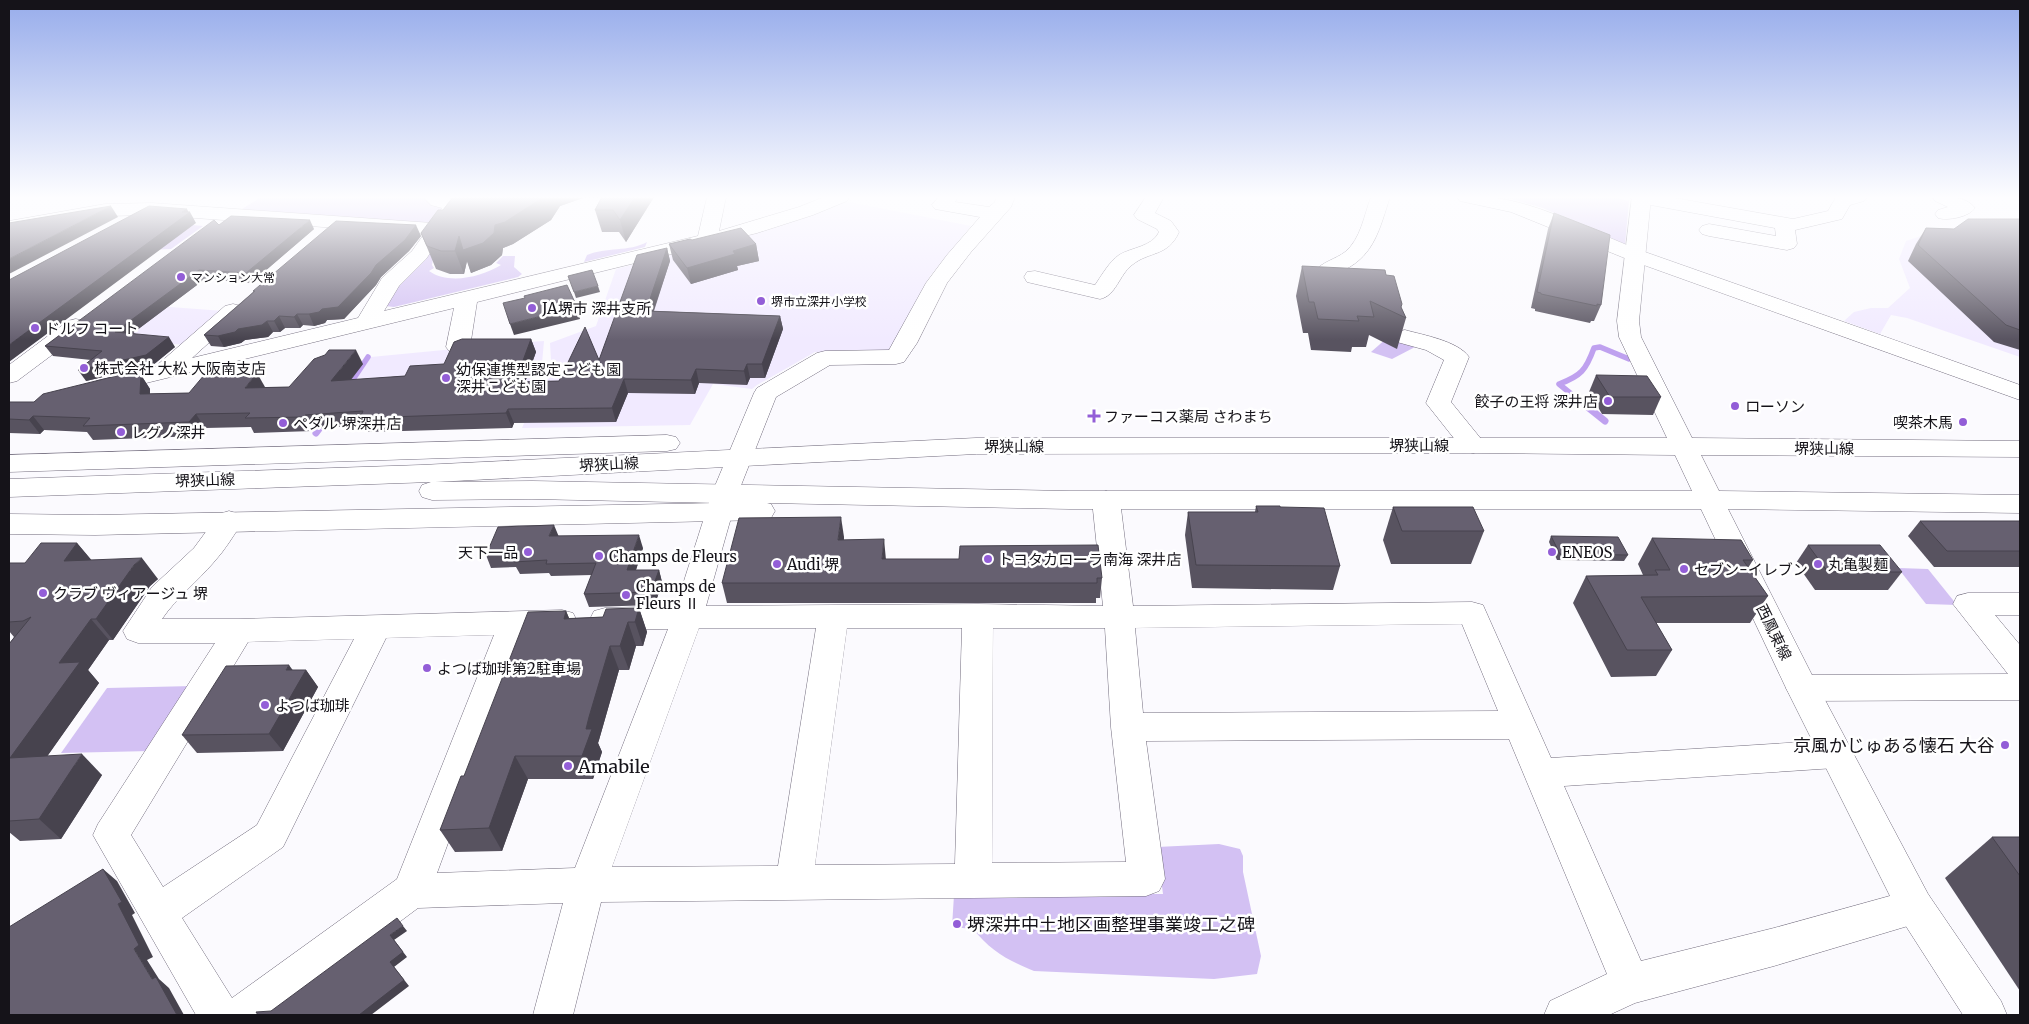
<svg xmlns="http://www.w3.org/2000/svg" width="2029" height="1024" viewBox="0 0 2029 1024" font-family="Merriweather,'Noto Sans JP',serif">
  <rect width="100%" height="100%" fill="#fbfafe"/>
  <g fill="#f1eaff">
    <path d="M844 201 971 226 930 276 889 352H815L757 385 752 389 713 384 690 425 522 428 551 360 550 343 596 326 616 269 765 231 824 211Z"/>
    <path d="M2020 217V357L1907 318 1891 315 1880 334 1844 321 1854 312 1871 308H1888L1910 288 1899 259 1906 241 1921 236 1996 228Z"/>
    <path d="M116 303 224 311 185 345 72 335Z"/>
    <path d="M544 341 542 363 529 393 337 408 371 357 475 347 496 344Z"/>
  </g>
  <g fill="#d3c1f3">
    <path d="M261 197H427L428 200 445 207 435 221 428 224 244 212 242 209Z"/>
    <path d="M1503 197H1613L1629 201 1625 245 1543 208Z"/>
    <path d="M161 222 203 226 171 249 105 252Z"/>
    <path d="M647 242 645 247 584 262 587 255C606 247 629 252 647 242Z"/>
    <path d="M430 252 433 259 432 265 434 268 429 271C449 285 481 277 501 265L496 263 503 256H515L514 267 522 274 518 277 394 307 385 306 399 280Z"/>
    <path d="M1387 338 1417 346 1392 359 1371 352Z"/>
    <path d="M1898 568 1928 569 1957 605 1926 604Z"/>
    <path d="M193 686 151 751 61 753 107 688Z"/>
    <path d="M1219 844 1240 849 1243 856V872L1261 956 1257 974 1214 979 1034 971C1007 960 991 951 973 929L952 927 954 895 1163 894 1157 847Z"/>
  </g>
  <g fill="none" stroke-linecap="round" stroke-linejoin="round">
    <g stroke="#bfa1ef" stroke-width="5.5">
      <path d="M348 387 368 357"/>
      <path d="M1586 406 1559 384C1581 376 1586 370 1594 348L1600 347 1629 359"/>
    </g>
    <g stroke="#bfa1ef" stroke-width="7">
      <path d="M1585 405 1605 421"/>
      <path d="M316 433 325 421"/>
    </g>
    <defs>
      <g id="minor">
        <path d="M423 197H444L461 201 464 205 426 259 399 286 384 311 698 236 707 197H726L719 231 799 207 824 197H850L847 201 813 215 757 233 477 302 470 347 466 352 458 354 450 352 446 347 454 308 105 393 96 391 93 386 96 381 155 367 225 306 233 304 241 306 244 311 192 358 358 318 382 278 412 251 424 234 152 215 105 216 9 233V221L105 204 152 203 432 223 442 208 431 205Z"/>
        <path d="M939 197H958L955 202 989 207 995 202 996 197H1015L1011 207 971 252 947 283 917 343 904 362 896 364 830 365 776 397 738 493 706 606 978 604 1103 606 1092 500 1096 494 1106 491 1116 494 1120 500 1133 606 1472 602 1483 605 1551 758 1835 740 1847 744 1852 754 1847 764 1835 768 1564 786 1641 961 1774 928 1915 889 1928 894 1934 907 1928 920 1774 966 1635 1003 1609 1015H1544L1550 1001 1607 974 1509 739 1146 741 1165 879 1159 891 1146 896 601 902 573 1015H533L563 903 418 908 275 1015H196L93 835 98 824 215 643H138L127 639 123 631 152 587 194 548 219 514 229 511 239 514 243 521C234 535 225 550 214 562 197 582 177 597 162 619H239L562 610 573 613 577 621 573 629 562 632 525 634 437 873 575 868 668 629 605 630 594 627 590 619 594 611 605 608 676 606 712 493 754 393 757 388 817 353 825 351 889 350 926 283 947 255 980 217 935 209 932 205ZM1462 624 1498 711 1143 713 1135 628ZM699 628H816L778 866 612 867ZM847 628H962L955 864 815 865ZM993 628H1105L1111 727 1126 862 992 863ZM494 635 397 879 232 998 182 918 283 847 386 638ZM354 639 257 825 163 887 131 835 248 642Z"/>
        <path d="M1146 197H1164L1155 213 1171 221 1179 232C1168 257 1149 251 1132 265 1119 275 1116 296 1100 299L1027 282 1024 277 1027 272 1035 271 1095 285C1102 275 1109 262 1119 255 1132 247 1152 247 1159 232L1157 229 1137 219 1134 215Z"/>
        <path d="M1371 197H1390C1380 227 1375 255 1344 270 1335 275 1329 278 1319 275L1315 271C1322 262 1336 259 1345 252 1361 239 1364 215 1371 197Z"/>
        <path d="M1457 197C1523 190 1584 230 1645 252 1770 296 1895 340 2020 385V400L1627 259 1511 212 1460 201Z"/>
        <path d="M1630 197H1669L1793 219 1828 211 1836 197H1867L1864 201 1850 205 1842 219 1795 230 1797 244 1794 248 1787 250 1709 236 1702 234 1699 230 1702 226 1709 224 1776 236 1775 228 1640 203 1633 201Z"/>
        <path d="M1933 197C1947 197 1965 195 1975 208 1969 217 1948 221 1938 218L1935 214 1938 210 1948 207 1935 201Z"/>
        <path d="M76 319 84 321 87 326 84 331 17 381 9 383V365L68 321Z"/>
        <path d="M1405 330C1423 335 1458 341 1469 357L1451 402 1486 445 1482 451 1473 453 1464 451 1426 403 1444 360 1426 350 1397 342 1394 337 1397 332Z"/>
        <path d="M1968 593H2020V615H1995L2020 645V700L1802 701 1791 697 1786 688 1791 679 1802 675 2008 674 1953 604 1957 596Z"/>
      </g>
      <g id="major">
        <path d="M1632 197H1651L1639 321 1641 337 1692 438 2020 441V457L1701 455 1719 491 2020 495V513L1728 509 1816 683 1928 894 2001 1001 2007 1015H1963L1902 920 1786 688 1701 509H1070L767 503 771 504 775 511 771 518 761 520 95 535 9 534V514L95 515 719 503 532 499 432 500 422 497 419 491 422 485 431 482 9 497V479L421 465 976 438H1667L1619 337 1617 321ZM1473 453 1675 455 1692 491H1070L532 481 435 482 976 454Z"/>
        <path d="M667 435 676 437 680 443 676 449 667 451 9 472V455Z"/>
      </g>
    </defs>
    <use href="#minor" stroke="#736d7e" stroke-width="1"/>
    <use href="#major" stroke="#736d7e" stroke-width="1"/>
    <use href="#minor" fill="#fff" fill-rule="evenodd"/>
    <use href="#major" fill="#fff" fill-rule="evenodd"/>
  </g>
  <g fill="#585360">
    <path d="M453 197H654L626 242 619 232H602L595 210 601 198H583L560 206 551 220 513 244 503 248 502 255 491 265 471 273 467 261 464 274H450L436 269 421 233 443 210Z"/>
    <path d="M1554 213 1601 305 1594 321H1591L1590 323 1535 311V309L1531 308 1548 229Z"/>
    <path d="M2020 219V350L1994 342 1908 261 1916 244 1926 228 1954 229Z"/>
    <path d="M219 225 314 229 251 283 205 279 133 333 175 347 153 365 86 381 91 360 53 356 45 346Z"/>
    <path d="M421 236 409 251 381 277 376 285 344 319 327 320 325 323 314 326 303 325 300 328H285L280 332H273L268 337 245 340 241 343 224 347 211 346 204 335 253 292V291Z"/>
    <path d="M692 240 756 244 759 261 737 266 738 270 691 284 673 260 669 244Z"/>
    <path d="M667 248 670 261 654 311 780 316 783 329 765 378H750L747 385 699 383 695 394 628 393 616 422 514 423 512 428 367 432 364 425 313 429 312 431 254 433 251 427 205 428 198 436 93 440 87 432 44 430 40 434 9 433V402H34L141 375 150 389V394L189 393 265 387H289L363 364 351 380 405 376 531 339 536 352 525 382 559 381 599 360Z"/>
    <path d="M1302 266 1386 275 1406 318 1397 349 1369 335 1366 347H1352L1351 352 1311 350 1308 333H1303L1296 296Z"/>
    <path d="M1596 375 1661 397 1653 415 1602 414 1589 392Z"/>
    <path d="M1256 506 1280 507 1340 566 1333 590 1192 588 1185 535 1188 512H1255Z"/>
    <path d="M1393 507 1484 531 1471 564H1391L1383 540Z"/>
    <path d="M1920 521H2020V567H1934L1908 536Z"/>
    <path d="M558 536 643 548 636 570H659L662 582 655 605 589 607 584 594 592 575 551 576 549 573 520 574 516 567 491 568 486 555Z"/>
    <path d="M1551 536 1628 555 1624 561 1557 560 1549 542Z"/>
    <path d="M844 537V540L886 559 1102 578 1100 598H1096V603H727L722 583Z"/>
    <path d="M1652 538 1753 560 1748 568 1768 596 1750 623H1656L1672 650 1656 676 1611 677 1573 603 1586 576 1643 575 1638 564Z"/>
    <path d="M77 543 91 560 158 579 150 586 113 640H109L88 670 99 683 47 756 102 775 61 839 20 841 9 832V644L14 637 9 631V563H25Z"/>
    <path d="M1808 545 1902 572 1888 590H1815L1796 563Z"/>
    <path d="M639 608 647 632 643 646H636L629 670H619L599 740 598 743 602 752 593 779H528L502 851 455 852 440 830 464 776 566 611 569 618 603 617Z"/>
    <path d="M292 670H306L318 687 283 751 197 753 182 735Z"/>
    <path d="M1992 837H2020V991L1945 878Z"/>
  </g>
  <g fill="#47434e">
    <path d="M544 197H583V198L560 206 551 220 513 244 503 248 502 255 491 265 471 273 467 261 464 274 455 251 459 236 495 225Z"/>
    <path d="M635 197H654L626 242 620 220Z"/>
    <path d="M111 206 118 217 9 274V259Z"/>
    <path d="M187 209 189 213 190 212 196 223 9 362V345L182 212Z"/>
    <path d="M310 220 314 229 251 283 246 273Z"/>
    <path d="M416 225 421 236 409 251 381 277 376 285 344 319 327 320 325 323 314 326 309 314 322 309 376 265Z"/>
    <path d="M756 244 759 261 737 266 738 270 691 284 687 268 733 251Z"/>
    <path d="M667 248 670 261 649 324 646 311Z"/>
    <path d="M199 270 205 279 121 342 115 332Z"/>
    <path d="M598 286 600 292 576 298 574 292Z"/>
    <path d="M577 307 580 319 514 335 510 324Z"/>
    <path d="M297 314 303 325 300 328 294 317Z"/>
    <path d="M279 316 285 328 280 332 274 321Z"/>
    <path d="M780 316 783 329 765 378 762 364Z"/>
    <path d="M267 321 273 332 268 337 245 340 241 343 224 347 218 336 238 329Z"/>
    <path d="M169 337 175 347 153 365 86 381 78 370Z"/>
    <path d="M531 339 536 352 520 396 515 382Z"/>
    <path d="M356 350 363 364 338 395 331 381Z"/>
    <path d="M747 364 750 378 747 385 744 371Z"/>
    <path d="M696 369 699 383 695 394 691 380Z"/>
    <path d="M257 373 265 387 253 402 245 388Z"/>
    <path d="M141 375 150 389 149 408 140 394Z"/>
    <path d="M624 379 628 393 616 422 612 408Z"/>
    <path d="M508 409 514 423 512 428 506 413Z"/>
    <path d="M196 414 205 428 198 436 189 422Z"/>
    <path d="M305 415 313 429 312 431 304 417Z"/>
    <path d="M33 416 44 430 40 434 29 420Z"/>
    <path d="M841 517 844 537 841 560 838 540Z"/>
    <path d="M554 525 559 537 549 536Z"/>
    <path d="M639 535 643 548 632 582 627 570Z"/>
    <path d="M884 539 886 560 882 559Z"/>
    <path d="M77 543 94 563 64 561Z"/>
    <path d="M142 558 158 579 150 586 113 640 96 619 134 565Z"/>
    <path d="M659 570 662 582 655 605 651 592Z"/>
    <path d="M639 608 647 632 643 646 635 622Z"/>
    <path d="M566 611 576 635 564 619Z"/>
    <path d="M91 619 109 640 88 670 99 683 32 778 10 758 59 663Z"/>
    <path d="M628 622 636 646 629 670 620 646Z"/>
    <path d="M610 646 619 670 599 740 598 743 602 752 593 779 582 756 586 729 589 717Z"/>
    <path d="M289 665 300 680 306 670 318 687 283 751 269 734 286 670Z"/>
    <path d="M82 754 102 775 61 839 39 819Z"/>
    <path d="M515 756 528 779 502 851 489 828Z"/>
    <path d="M103 869 117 881 135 913 132 915 153 957 147 960 159 979 169 988 184 1015H177L152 979 134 949 118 904Z"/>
    <path d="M403 926 407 931 394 940 407 957 394 967 409 986 371 1015H359L390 962V935Z"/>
  </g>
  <g fill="#666070" stroke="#47434e">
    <path d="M453 197H544L505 222 495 225 494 233 483 243 463 250 459 236 455 251H441L427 246 421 233 438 210H443Z"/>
    <path d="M602 197H635L620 220 613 210H595Z"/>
    <path d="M111 206 9 259V223Z"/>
    <path d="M149 206 187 209 182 212H190L9 345V280Z"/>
    <path d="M1554 213 1610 235 1601 305 1597 304V306L1541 294V293L1537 292Z"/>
    <path d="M231 216 310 220 246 273 199 270 115 332 169 337 146 355 78 370 102 351 45 346 214 220 219 225Z"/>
    <path d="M1968 219H2020V330L2006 325 1918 245 1926 228 1954 229Z"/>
    <path d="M336 221 416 225 405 240 376 265 371 273 338 307 322 309 319 312 309 314H297L294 317 279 316 274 321H267L262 325 238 329 235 332 218 336 204 335 255 291H253Z"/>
    <path d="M741 228 756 244 733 251 735 254 687 268 669 244 690 239 692 240Z"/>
    <path d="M667 248 646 311 780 316 762 364H747L744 371 696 369 691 380 624 379 612 408 508 409 506 413 360 418 363 411 305 415 304 417 245 418 250 413 196 414 189 422 83 426 90 418 33 416 29 420 9 419V402H34L43 394 120 375H141L140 394 189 393 205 374 257 373 245 388 289 387 314 359 325 355 329 350H356L331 381 405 376 410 366 444 364 454 342 462 339H531L515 382 559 381 585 327 599 360 637 255Z"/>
    <path d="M1302 266 1385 270 1386 275 1394 276 1402 304 1401 307 1406 318 1370 301 1374 317 1357 316 1359 321 1318 319 1314 302H1309Z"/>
    <path d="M592 270 598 286 574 292 568 276Z"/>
    <path d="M567 285 577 307 510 324 503 303 525 298 524 296Z"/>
    <path d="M1596 375 1647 376 1661 397H1610Z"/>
    <path d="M1256 506H1280V507L1324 508 1340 566 1196 565 1188 512H1258Z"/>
    <path d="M1393 507H1473L1484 531H1402Z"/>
    <path d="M841 517 838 540 884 539 882 559H959L960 546 1098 545 1102 578H1097V583H722L739 518Z"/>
    <path d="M1920 521H2020V551H1947Z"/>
    <path d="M554 525 549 536 639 535 627 570H659L651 592 584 594 596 563 546 564 547 560 514 562 517 554 486 555 498 527Z"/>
    <path d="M1551 536 1618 537 1628 555 1560 554Z"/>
    <path d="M1652 538 1741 540 1753 560H1743L1768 596 1641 597 1672 650H1627L1586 576 1658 575 1655 570H1670Z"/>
    <path d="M41 543H77L64 561 142 558 134 565 96 619H91L59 663 80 662 10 758 82 754 39 819 9 821V644L31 617 23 621 9 622V563H25Z"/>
    <path d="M1808 545H1880L1902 572H1828Z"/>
    <path d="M639 608 635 622H628L620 646H610L589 717 586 729H592L582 756H515L489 828 440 830 461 776H464L528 612 566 611 564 619 603 617 606 609Z"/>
    <path d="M289 665 286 670H306L269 734 182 735 226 666Z"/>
    <path d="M1992 837H2020V876Z"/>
    <path d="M103 869 122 902 118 904 139 945 134 949 152 979 156 977 177 1015H9V927Z"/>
    <path d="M397 918 403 926 390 935 403 952 390 962 404 980 359 1015H258L256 1012 271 1011Z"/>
  </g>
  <linearGradient id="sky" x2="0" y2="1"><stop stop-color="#97aceb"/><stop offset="0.58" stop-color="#fdfdff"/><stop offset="1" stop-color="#fdfdff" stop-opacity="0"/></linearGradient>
  <rect width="2029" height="340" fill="url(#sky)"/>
  <g fill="#935ed7" stroke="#fff" stroke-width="2">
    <circle cx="181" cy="277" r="5"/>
    <circle cx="761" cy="301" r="5"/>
    <circle cx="532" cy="308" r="5"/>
    <circle cx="35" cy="328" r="5"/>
    <circle cx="84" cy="368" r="5"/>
    <circle cx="446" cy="378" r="5"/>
    <circle cx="1608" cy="401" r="5"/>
    <circle cx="1735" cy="406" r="5"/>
    <path d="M1091.5 408.5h5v5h5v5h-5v5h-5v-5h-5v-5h5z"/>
    <circle cx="1963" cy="422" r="5"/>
    <circle cx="283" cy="423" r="5"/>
    <circle cx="121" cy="432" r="5"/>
    <circle cx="528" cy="552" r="5"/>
    <circle cx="1552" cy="552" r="5"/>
    <circle cx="599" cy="556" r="5"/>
    <circle cx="988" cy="559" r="5"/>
    <circle cx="777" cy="564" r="5"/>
    <circle cx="1818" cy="564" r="5"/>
    <circle cx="1684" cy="569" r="5"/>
    <circle cx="43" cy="593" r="5"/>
    <circle cx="626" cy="595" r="5"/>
    <circle cx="427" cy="668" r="5"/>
    <circle cx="265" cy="705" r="5"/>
    <circle cx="2005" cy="745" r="5"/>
    <circle cx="568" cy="766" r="5"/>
    <circle cx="957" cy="924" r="5"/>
  </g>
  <g text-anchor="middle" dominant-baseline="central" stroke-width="5" stroke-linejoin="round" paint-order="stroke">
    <g font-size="12" fill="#151319" stroke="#fff" text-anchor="start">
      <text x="191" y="277">マンション大常</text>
      <text x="771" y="301">堺市立深井小学校</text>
    </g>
    <g font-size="15" fill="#151319" stroke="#fff" text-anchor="start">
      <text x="542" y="308">JA堺市 深井支所</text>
      <text x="45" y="328">ドルフ コート</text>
      <text x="94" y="368">株式会社 大松 大阪南支店</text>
      <text x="456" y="369">幼保連携型認定こども園<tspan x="456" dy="17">深井こども園</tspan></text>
      <text x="1598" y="401" text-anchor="end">餃子の王将 深井店</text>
      <text x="1745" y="406">ローソン</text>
      <text x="1104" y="416">ファーコス薬局 さわまち</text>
      <text x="1953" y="422" text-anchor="end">喫茶木馬</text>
      <text x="293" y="423">ペダル 堺深井店</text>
      <text x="131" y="432">レグノ深井</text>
      <text x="518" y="552" text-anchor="end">天下一品</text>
      <text x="1562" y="552">ENEOS</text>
      <text x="609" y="556">Champs de Fleurs</text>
      <text x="998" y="559">トヨタカローラ南海 深井店</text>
      <text x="787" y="564">Audi 堺</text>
      <text x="1828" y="564">丸亀製麺</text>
      <text x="1694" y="569">セブン-イレブン</text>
      <text x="636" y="586">Champs de<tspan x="636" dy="17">Fleurs Ⅱ</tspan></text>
      <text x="53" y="593">クラブ ヴィアージュ 堺</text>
      <text x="437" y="668">よつば珈琲第2駐車場</text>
      <text x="275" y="705">よつば珈琲</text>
    </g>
    <g font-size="15" fill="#151319" stroke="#fff">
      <text x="1419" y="445">堺狭山線</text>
      <text x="1014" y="446">堺狭山線</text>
      <text x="1824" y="448">堺狭山線</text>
      <text transform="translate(609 464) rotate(-3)">堺狭山線</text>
      <text transform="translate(205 480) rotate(-2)">堺狭山線</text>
      <text transform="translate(1774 632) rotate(64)">西鳳東線</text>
    </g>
    <g font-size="18" fill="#151319" stroke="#fff" text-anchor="start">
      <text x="1995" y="745" text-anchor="end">京風かじゅある懐石 大谷</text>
      <text x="578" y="766">Amabile</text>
      <text x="967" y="924">堺深井中土地区画整理事業竣工之碑</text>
    </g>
  </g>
  <rect width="2029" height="1024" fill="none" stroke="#151319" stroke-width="20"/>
</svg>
